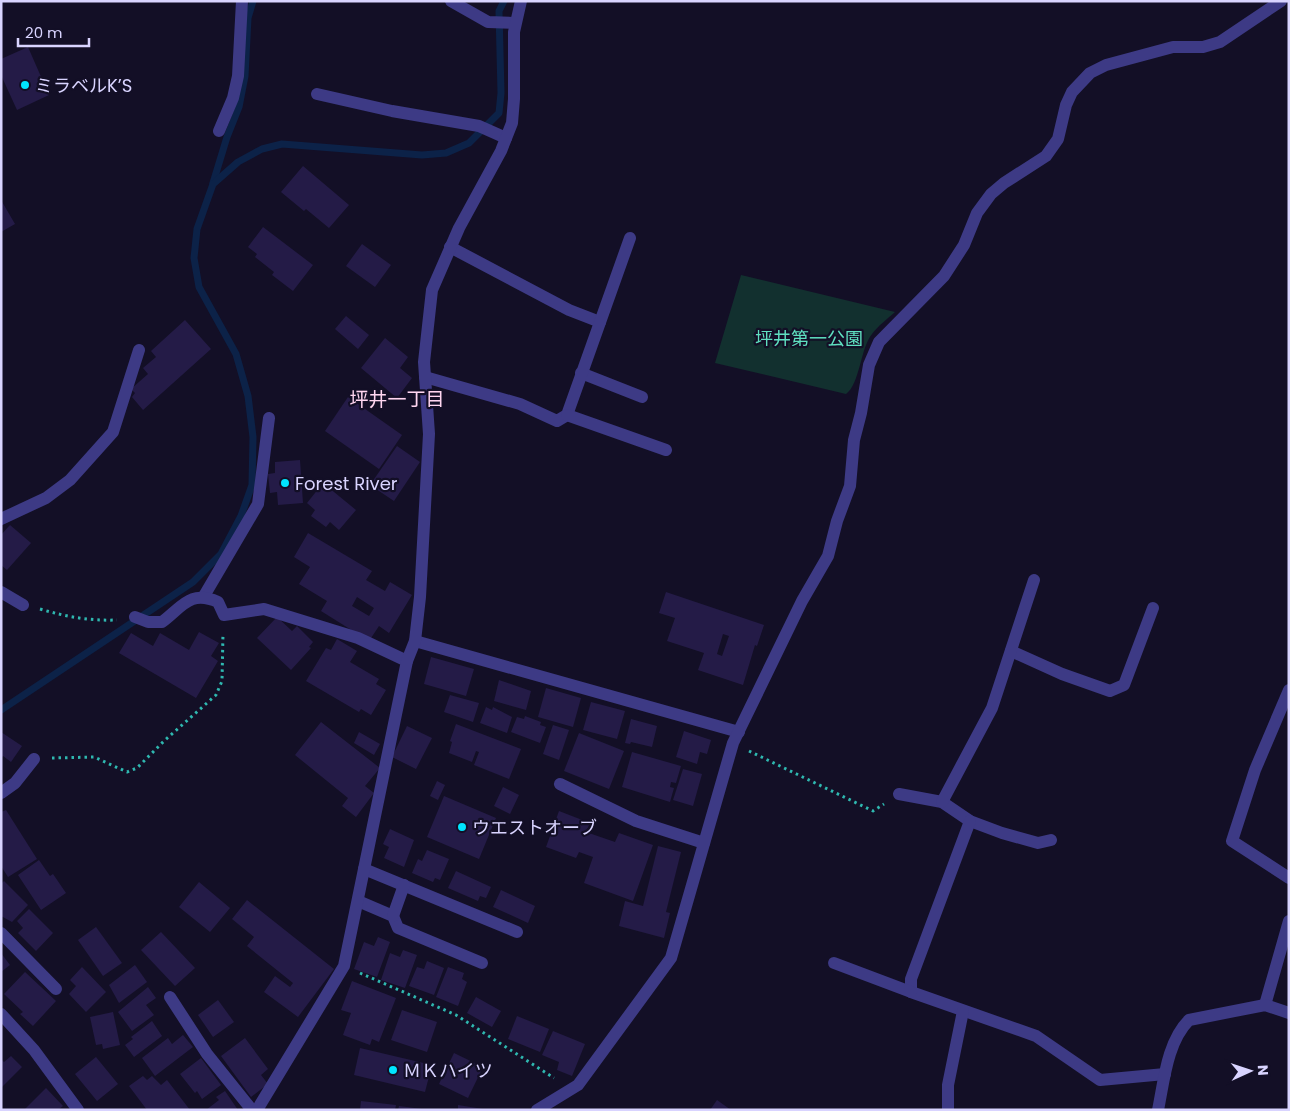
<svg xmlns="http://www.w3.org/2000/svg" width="1290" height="1111" viewBox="0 0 1290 1111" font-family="Poppins,'Noto Sans JP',sans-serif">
  <rect width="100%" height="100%" fill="#130f26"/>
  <path fill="#12302f" d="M741 275 895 312C887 319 878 326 872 334 860 349 860 384 846 394L715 363Z"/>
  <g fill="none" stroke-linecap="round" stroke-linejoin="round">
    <g stroke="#0c2248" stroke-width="7">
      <path d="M213 183 227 137 239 107 245 76 248 18 253 1"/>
      <path d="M1 710 193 582 221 554 241 516 252 485 253 437 248 396 236 354 199 287 194 258 197 229 213 184 238 162 262 149 282 144 422 155 446 153 469 143 499 113 501 93 499 11 504 1"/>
    </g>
  </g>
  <g fill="#241b47" fill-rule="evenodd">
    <path d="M28 47 49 95 17 110 1 75V59Z"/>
    <path d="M303 166 349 205 329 228 306 209 304 211 281 192Z"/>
    <path d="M1 200 15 224 1 232Z"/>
    <path d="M263 227 313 265 293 291 272 275 274 272 255 257 257 254 248 247Z"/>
    <path d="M362 244 391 265 375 287 346 266Z"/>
    <path d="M346 316 369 335 358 349 335 329Z"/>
    <path d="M185 320 211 349 143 410 132 397 135 393 131 389 148 374 143 368 156 357 151 351Z"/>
    <path d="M385 338 408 357 400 368 412 378 397 398 361 368Z"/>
    <path d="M348 397 402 435 379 469 325 431Z"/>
    <path d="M397 446 420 462 394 501 370 485Z"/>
    <path d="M300 460 303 503 278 505 277 492 270 493 268 474 275 473V462Z"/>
    <path d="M323 483 356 510 339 530 330 522 326 527 311 516 315 510 307 503Z"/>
    <path d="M10 525 31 543 7 570 1 565V535Z"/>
    <path d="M308 533 372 571 366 580 385 591 390 582 412 595 389 633 379 626 369 641 321 611 327 601 299 584 310 567 294 557ZM357 597 374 608 369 616 352 606Z"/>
    <path d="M666 592 764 625 757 646 755 645 743 685 698 670 704 653 667 641 675 618 659 613ZM723 634 729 636 722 656 717 654Z"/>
    <path d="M277 617 292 631 297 626 313 642 309 647 311 648 291 670 257 638Z"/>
    <path d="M199 632 219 643 211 656 218 661 196 698 119 653 131 633 153 646 160 633 189 650Z"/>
    <path d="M337 639 357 651 350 662 379 679 376 684 386 690 371 715 361 709 359 712 306 681 326 648 331 650Z"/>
    <path d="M431 657 474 669 466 696 424 684Z"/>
    <path d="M499 680 531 691 526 710 494 701Z"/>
    <path d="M546 688 581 698 573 727 538 717Z"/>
    <path d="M450 695 479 703 473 722 444 712Z"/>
    <path d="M591 702 625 711 617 739 583 730Z"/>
    <path d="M486 707 492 710 493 707 512 717 507 733 480 723Z"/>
    <path d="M525 716 541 722 540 725 546 727 540 743 511 732 517 717 524 719Z"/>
    <path d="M631 719 657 726 652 747 631 742 630 744 625 743Z"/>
    <path d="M321 722 380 768 365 786 374 793 356 817 342 806 348 798 295 755Z"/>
    <path d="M456 724 521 749 509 779 474 765 479 752 476 751 472 762 449 753 452 742 450 741Z"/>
    <path d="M553 725 569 730 559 760 543 754Z"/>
    <path d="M407 726 432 738 416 769 392 757Z"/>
    <path d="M684 731 711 740 707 754 700 752 697 764 676 757Z"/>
    <path d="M1 732 22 746 11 762 3 756 1 758Z"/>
    <path d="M359 732 380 744 374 755 354 743Z"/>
    <path d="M579 733 624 751 609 789 564 771Z"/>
    <path d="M632 752 681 766 676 783 671 782 670 787 674 788 670 802 622 787Z"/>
    <path d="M683 769 702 774 693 806 673 800Z"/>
    <path d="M437 781 445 785 438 800 430 796Z"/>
    <path d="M503 787 519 795 510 814 494 806Z"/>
    <path d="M444 796 496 818 479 859 427 837Z"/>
    <path d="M6 810 37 859 8 877 1 866V812Z"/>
    <path d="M559 811 590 823 586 832 615 842 619 833 653 845 633 901 584 883 593 857 579 852 576 858 546 847Z"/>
    <path d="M390 829 414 840 404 867 384 858 389 847 383 844Z"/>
    <path d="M658 846 681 852 666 912 670 913 664 938 619 926 625 901 643 906Z"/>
    <path d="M427 850 449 859 440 880 435 878 433 882 412 873 418 859 422 861Z"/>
    <path d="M39 860 50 876 53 874 66 893 41 910 18 875Z"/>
    <path d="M456 871 491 887 486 898 480 896 478 901 448 888Z"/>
    <path d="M4 881 28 905 12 922 1 916V884Z"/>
    <path d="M199 882 230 908 210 932 179 907Z"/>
    <path d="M501 890 535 906 528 923 493 907Z"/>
    <path d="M247 900 334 969 298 1017 264 992 275 976 290 987 293 983 247 946 254 937 232 919Z"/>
    <path d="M29 909 53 933 36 951 18 933 23 928 17 921Z"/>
    <path d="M96 927 122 963 103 976 78 940Z"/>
    <path d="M161 932 195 968 175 986 141 950Z"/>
    <path d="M378 937 390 942 377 977 354 969 364 942 374 946Z"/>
    <path d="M403 950 417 955 405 988 381 980 390 953 400 957Z"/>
    <path d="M1 953 10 965 1 972Z"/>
    <path d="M427 961 444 968 434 995 409 986 417 967 424 969Z"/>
    <path d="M135 965 147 982 119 1003 109 985Z"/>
    <path d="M82 967 106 992 86 1012 69 994 76 986 70 980Z"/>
    <path d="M448 967 464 973 462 979 467 982 458 1006 436 997Z"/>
    <path d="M25 972 56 1001 33 1026 20 1014 23 1012 4 994Z"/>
    <path d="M352 981 396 998 379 1042 372 1039 370 1045 343 1035 351 1013 341 1010Z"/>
    <path d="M148 987 156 998 146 1005 154 1015 132 1031 118 1012Z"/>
    <path d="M476 997 501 1011 492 1027 467 1013Z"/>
    <path d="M218 1000 234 1022 213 1037 198 1015Z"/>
    <path d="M402 1010 437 1022 427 1052 391 1040Z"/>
    <path d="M113 1012 120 1045 103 1049 102 1044 96 1045 90 1017Z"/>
    <path d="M517 1016 549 1029 540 1052 508 1039Z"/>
    <path d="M152 1021 162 1036 134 1057 125 1045 133 1039 131 1037Z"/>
    <path d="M553 1031 585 1044 572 1076 557 1070 559 1062 542 1055Z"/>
    <path d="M183 1035 193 1047 155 1076 142 1058 168 1038 172 1044Z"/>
    <path d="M245 1038 268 1069 261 1075 268 1084 251 1097 221 1056Z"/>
    <path d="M360 1048 432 1065 425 1092 354 1075Z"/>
    <path d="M454 1053 483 1067 468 1098 439 1084Z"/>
    <path d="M11 1056 22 1067 1 1088V1059L4 1062Z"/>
    <path d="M96 1057 118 1084 97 1101 75 1074Z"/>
    <path d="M201 1058 221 1085 202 1099 197 1091 195 1093 180 1074Z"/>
    <path d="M143 1076 147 1080 152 1076 161 1085 167 1080 190 1110H147L129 1086Z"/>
    <path d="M46 1088 63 1106 58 1110H24Z"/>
    <path d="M225 1091 238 1110H206L219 1100 216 1097Z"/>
    <path d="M717 1100 731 1110H710Z"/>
    <path d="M361 1101 396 1105 395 1110H360Z"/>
    <path d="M458 1105 483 1109V1110H458Z"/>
    <path d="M399 1106 422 1109V1110H398Z"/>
  </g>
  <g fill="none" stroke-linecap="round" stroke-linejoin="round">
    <g stroke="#2fb8b0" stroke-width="3" stroke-dasharray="2.5 4" stroke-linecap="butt">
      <path d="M40 609C67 617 90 621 117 620"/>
      <path d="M749 751 873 811 884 804"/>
      <path d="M52 758 94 757 127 772 137 768 164 741 216 695 222 681 223 633"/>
      <path d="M360 973 456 1015 554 1078"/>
    </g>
    <g stroke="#3d3a85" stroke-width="12">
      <path d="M451 1 488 22 515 23"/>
      <path d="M317 94 392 111 479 126 506 138"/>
      <path d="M219 131 233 98 238 76 242 1"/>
      <path d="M450 247 569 310 600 322"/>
      <path d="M581 373 642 397"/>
      <path d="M425 377 520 404 557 421 567 415 630 238"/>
      <path d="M567 415 666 450"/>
      <path d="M1 519 46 498 70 480 113 432 139 350"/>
      <path d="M1 592 23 605"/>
      <path d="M204 596 258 504 269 418"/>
      <path d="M135 617 148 622H162C183 606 190 590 218 602L224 615 264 609 358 638 407 661"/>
      <path d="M415 641 739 732"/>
      <path d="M1011 651 1062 674 1110 691 1124 685 1153 608"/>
      <path d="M1289 690 1255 770 1232 841 1289 878"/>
      <path d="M560 784 636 821 704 843"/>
      <path d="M1 793 15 783 34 759"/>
      <path d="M899 794 942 802 970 821 1002 833 1038 843 1051 840"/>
      <path d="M942 802 992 708 1034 580"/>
      <path d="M970 821 911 979V992L1036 1036 1100 1080 1165 1074"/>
      <path d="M364 869 517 932"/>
      <path d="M358 901 393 916 398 928 482 963"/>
      <path d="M393 916 404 885"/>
      <path d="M1 933 56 989"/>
      <path d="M834 963 911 992"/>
      <path d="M170 997 207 1054 252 1110"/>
      <path d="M1265 1005 1289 921"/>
      <path d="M1 1014 34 1050 78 1110"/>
      <path d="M257 1110 344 966 407 661 415 641 420 597 429 434 424 362 432 290 459 228 501 151 512 123 514 99V32L521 1"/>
      <path d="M537 1110 578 1085 671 958 733 743 802 601 828 556 837 521 850 486 854 440 861 413 869 365 879 342 944 276 964 245 977 213 991 194 1004 183 1046 156 1058 139 1066 105 1072 92 1090 73 1106 65 1173 47H1203L1220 42 1281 1"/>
      <path d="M948 1110V1085L963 1011"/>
      <path d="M1158 1110C1164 1081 1167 1042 1189 1020L1265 1005 1289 1013"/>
    </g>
  </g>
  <g fill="#00e5ff" stroke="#130f26" stroke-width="2">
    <circle cx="25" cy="85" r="5"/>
    <circle cx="285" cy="483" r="5"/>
    <circle cx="462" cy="827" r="5"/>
    <circle cx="393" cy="1070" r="5"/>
  </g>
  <g text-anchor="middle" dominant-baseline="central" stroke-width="4.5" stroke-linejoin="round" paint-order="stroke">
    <g font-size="18" fill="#d9d4ff" stroke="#130f26" text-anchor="start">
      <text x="35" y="85">ミラベルK’S</text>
      <text x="295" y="483">Forest River</text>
      <text x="472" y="827">ウエストオーブ</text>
      <text x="403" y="1070">ＭＫハイツ</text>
    </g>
    <g font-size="18" fill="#5fe0c0" stroke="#130f26">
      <text x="809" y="338">坪井第一公園</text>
    </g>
    <g font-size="19" fill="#ffd6f0" stroke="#130f26">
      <text x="397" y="399">坪井一丁目</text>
    </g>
  </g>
  <rect width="1290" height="1111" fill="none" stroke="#d9d4ff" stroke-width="5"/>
  <g transform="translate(1250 1071) rotate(87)" stroke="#130f26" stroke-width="4" paint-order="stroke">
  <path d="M0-4L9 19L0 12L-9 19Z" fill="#d9d4ff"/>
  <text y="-8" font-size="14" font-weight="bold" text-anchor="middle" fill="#d9d4ff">N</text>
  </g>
  <path d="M18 38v8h71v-8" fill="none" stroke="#d9d4ff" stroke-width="2.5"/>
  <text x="25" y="38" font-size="15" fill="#d9d4ff" stroke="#130f26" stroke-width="4" paint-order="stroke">20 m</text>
</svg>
